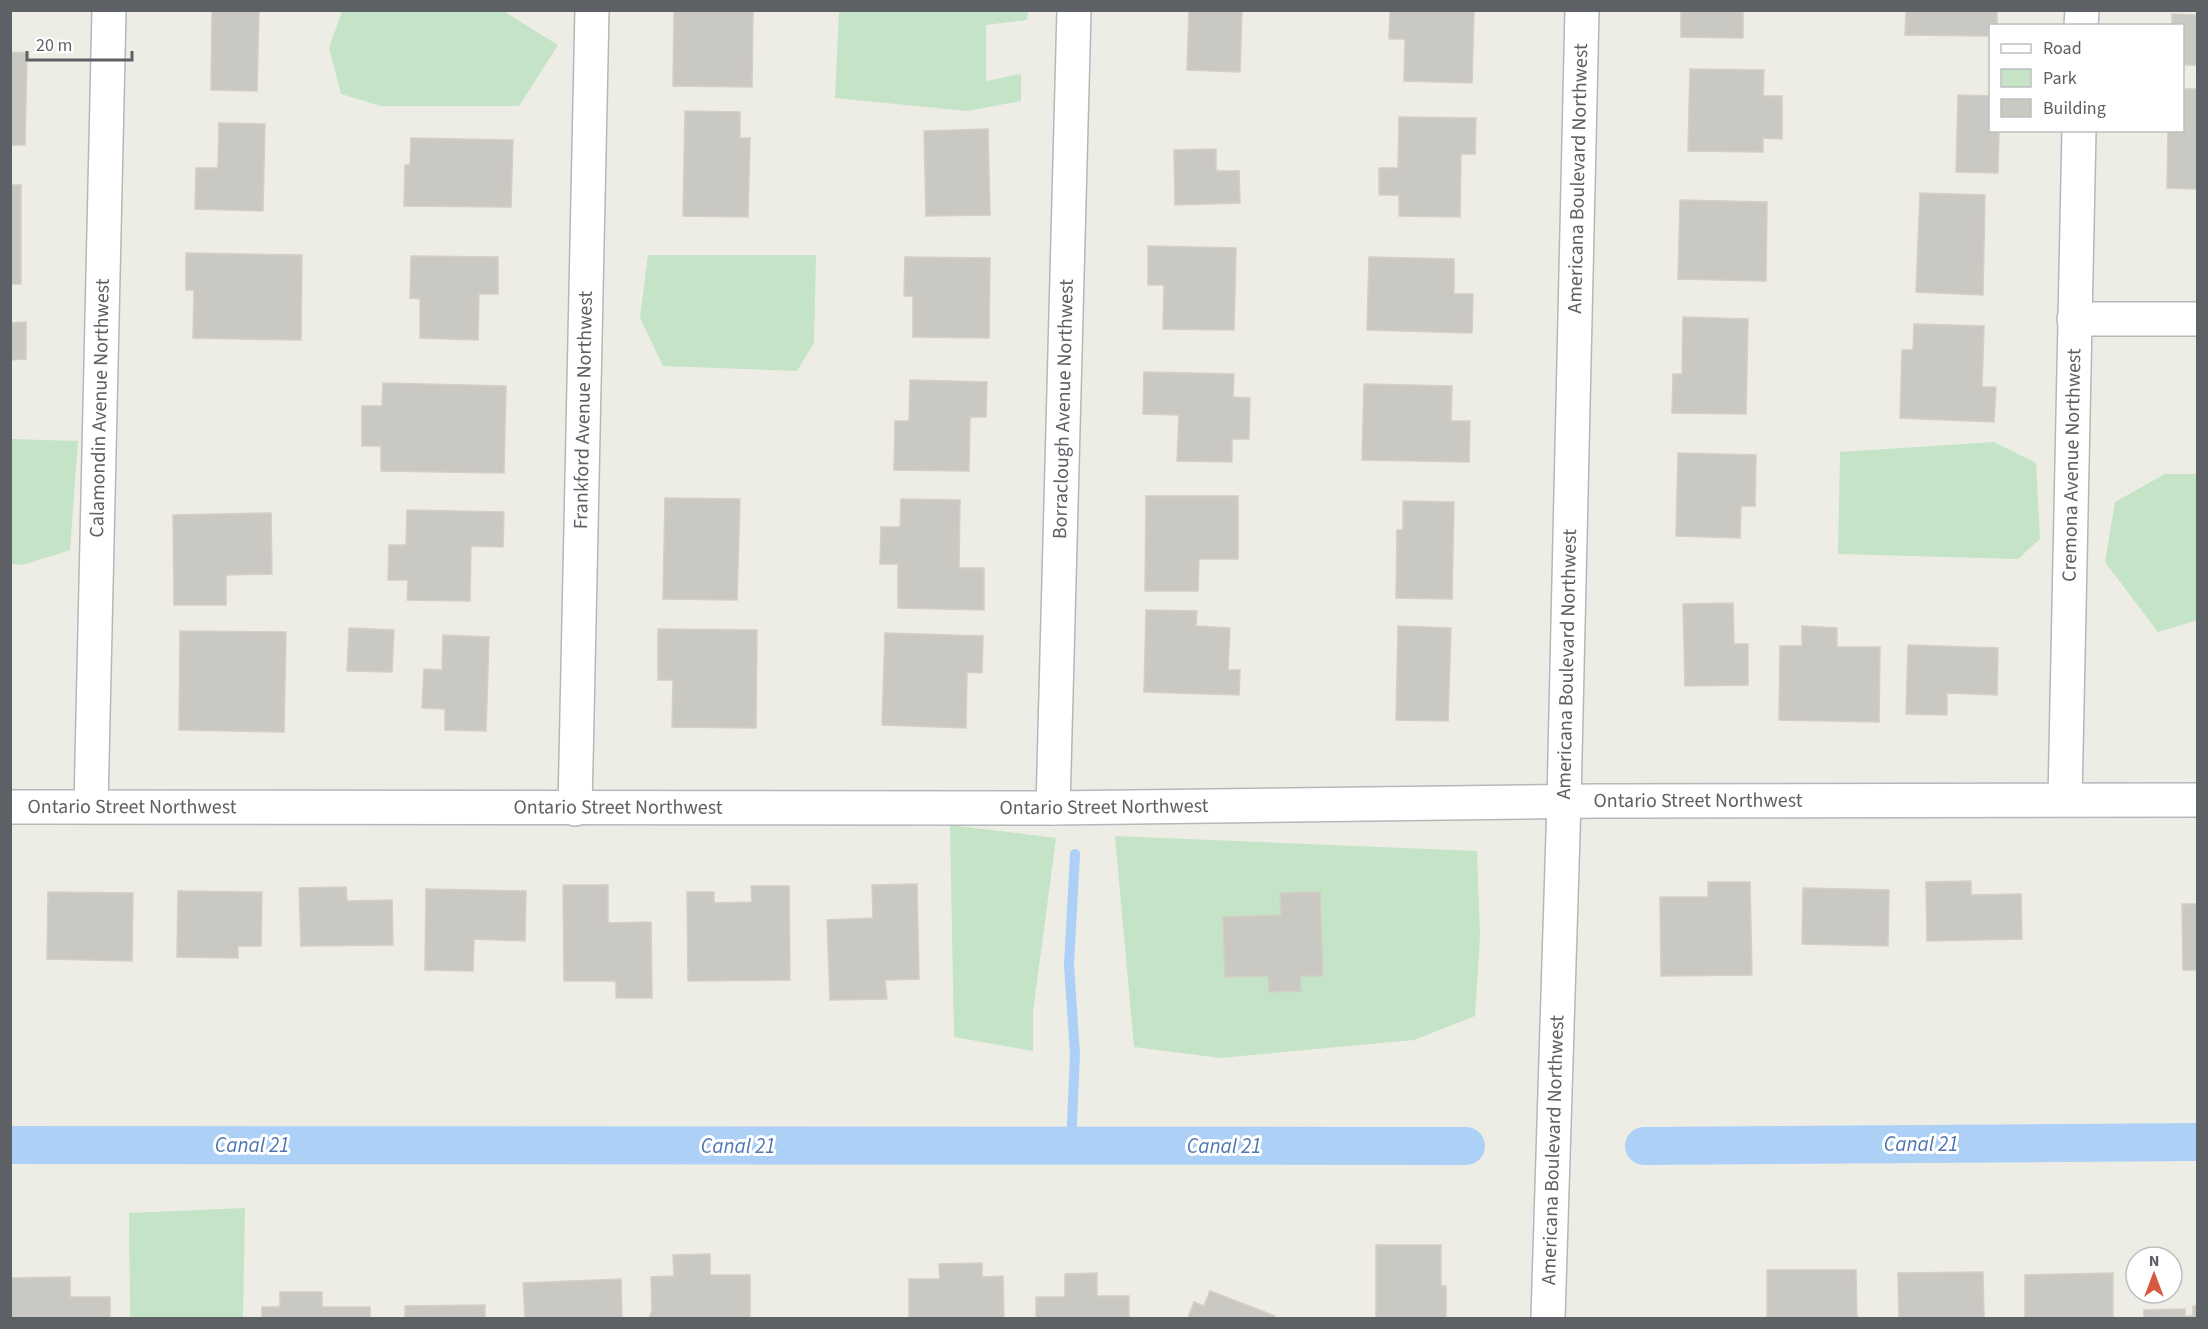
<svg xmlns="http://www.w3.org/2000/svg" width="2208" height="1329" viewBox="0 0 2208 1329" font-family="'Source Sans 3',sans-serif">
  <rect width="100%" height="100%" fill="#eeede5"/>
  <g fill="#c4e3c7">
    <path d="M342 11H503L558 45 519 106H381L341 94 329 48Z"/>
    <path d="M839 11H1028L1027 20 986 25V81L1021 74V101L967 111 835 98Z"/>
    <path d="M648 255H816L814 343 797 371 663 366 640 318Z"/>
    <path d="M11 439 78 441 70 550 23 565 11 564Z"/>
    <path d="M1994 442 2036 463 2040 539 2018 559 1838 554 1840 452Z"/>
    <path d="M2165 474H2197L2198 620 2158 632 2105 562 2115 502Z"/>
    <path d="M950 825 1056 838 1033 1012V1051L954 1037Z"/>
    <path d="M1115 836 1477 851 1480 936 1475 1016 1414 1040 1220 1058 1134 1047Z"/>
    <path d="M245 1208 243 1318H130L129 1213Z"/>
  </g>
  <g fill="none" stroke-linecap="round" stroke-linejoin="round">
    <path stroke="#add0f6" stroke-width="10" d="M1071 1146 1075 1054 1069 964 1075 854"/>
    <g stroke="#add0f6" stroke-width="38">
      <path d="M10 1145 1466 1146"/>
      <path d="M1644 1146 2198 1142"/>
    </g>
  </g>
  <g fill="#c9c8c2" stroke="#d2cfc4" stroke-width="1.5">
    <path d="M212 10H259L257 91 211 90Z"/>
    <path d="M674 10H753L752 87 673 86Z"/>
    <path d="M1189 10H1242L1240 72 1187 70Z"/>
    <path d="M1390 10H1474L1472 83 1404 81 1405 39H1389Z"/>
    <path d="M1681 10H1743V38L1681 37Z"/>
    <path d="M1906 10H1997V26H1990V36L1905 35Z"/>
    <path d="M2172 14 2198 15V65H2182V26H2172Z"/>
    <path d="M10 52 27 53 25 145H10Z"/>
    <path d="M1690 69 1764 70 1763 96H1782V139L1763 138V152L1688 151Z"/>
    <path d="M2182 89H2198V189L2167 188 2168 130H2182Z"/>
    <path d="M1958 95 1990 96V130H1999L1998 173 1956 172Z"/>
    <path d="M685 111 740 112V138H750L748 217 683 216Z"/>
    <path d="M1399 117 1476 118 1475 154H1461L1460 217 1399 216V195H1379V168H1398Z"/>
    <path d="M219 123 265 124 263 211 195 209 196 168H218Z"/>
    <path d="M988 129 990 215 926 216 924 131Z"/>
    <path d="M411 138 513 140 511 207 404 206 405 165H410Z"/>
    <path d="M1216 149V171H1239L1240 203 1175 205 1174 150Z"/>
    <rect x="10" y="185" width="11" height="99"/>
    <path d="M1920 193 1985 195 1983 295 1916 292Z"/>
    <path d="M1680 200 1767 202 1766 281 1678 279Z"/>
    <path d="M1148 246 1236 248 1234 330 1163 329 1164 285H1148Z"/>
    <path d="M186 253 302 255 301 340 193 338 194 290H186Z"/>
    <path d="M411 256 498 257V294H479L478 340 420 338V299L410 298Z"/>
    <path d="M905 257 990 258 989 338 913 337V296H904Z"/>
    <path d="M1369 257 1454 259V294H1473L1472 333 1367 330Z"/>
    <path d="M1683 317 1748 319 1746 414 1672 413 1673 374H1682Z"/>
    <path d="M26 322V359L10 360V323Z"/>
    <path d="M1914 324 1984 326 1982 387H1996L1994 422 1900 418 1902 350H1913Z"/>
    <path d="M1144 372 1234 374 1233 397 1250 398 1249 439H1232V462L1177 461 1179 415 1143 414Z"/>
    <path d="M910 380 987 382 986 417H970L969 471 894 470 895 421H909Z"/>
    <path d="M383 383 506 386 504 473 381 471V446H362V406H382Z"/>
    <path d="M1364 384 1452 386 1451 421H1470L1469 462 1362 460Z"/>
    <path d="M1678 453 1756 455 1755 506H1741L1740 538 1676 536Z"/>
    <path d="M1146 496H1238V559H1199L1198 591H1145Z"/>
    <path d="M665 498 740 499 737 600 663 599Z"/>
    <path d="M901 499 960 500 959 568H984V610L898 608V564H880L881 527H900Z"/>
    <path d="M1403 501 1454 502 1452 599 1396 598 1397 530H1403Z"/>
    <path d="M407 510 504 512 503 547 471 546 470 601 407 600 408 580H388L389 545H406Z"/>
    <path d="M271 513 272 574 226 575V605H174L173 515Z"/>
    <path d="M1733 603 1734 644H1748V685L1685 686 1683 604Z"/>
    <path d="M1146 610 1197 611 1196 626 1230 628 1228 670H1240L1239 695 1144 692Z"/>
    <path d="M1398 626 1451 628 1448 721 1396 720Z"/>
    <path d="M1802 626 1837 628V647H1880L1879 722 1779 720 1780 646H1802Z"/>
    <path d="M349 628 394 630 392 672 347 671Z"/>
    <path d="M658 629 757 630 756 728 672 727 673 680H658Z"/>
    <path d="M180 631 286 632 284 732 179 730Z"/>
    <path d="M885 633 983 636 982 673 967 672 966 728 882 725Z"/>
    <path d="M443 635 489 637 486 731 445 730V709L422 708 424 669 442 670Z"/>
    <path d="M1908 645 1998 648 1997 695 1947 693V715L1906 714Z"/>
    <path d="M1971 881V895L2021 894 2022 939 1927 941 1926 882Z"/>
    <path d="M1708 882H1750L1752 975 1661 976 1660 897H1708Z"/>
    <path d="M917 884 919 979 885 980 887 999 830 1000 827 920 873 918 872 885Z"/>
    <path d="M563 885H608V923L651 922 652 998H616V981H564Z"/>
    <path d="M751 886H789L790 980 688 981 687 892H714V903L752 902Z"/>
    <path d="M346 887 347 901 392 900 393 945 301 946 299 888Z"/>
    <path d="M1803 888 1889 890 1888 946 1802 944Z"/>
    <path d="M426 889 526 891 525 941 474 939 473 971 425 970Z"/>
    <path d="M178 891 262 892 261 946H238V958L177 957Z"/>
    <path d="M48 892 133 893 132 961 47 959Z"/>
    <path d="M1320 892 1323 976H1300L1301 991 1269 992 1268 976 1225 977 1223 917 1281 915 1280 893Z"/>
    <path d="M2182 904H2198V970H2183Z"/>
    <path d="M1376 1245H1441V1286H1446V1318H1376Z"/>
    <path d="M710 1254V1275H750V1318H649L652 1311 651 1277 674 1276 673 1255Z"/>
    <path d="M982 1263V1277L1003 1276 1004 1318H909V1279H940L939 1264Z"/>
    <path d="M1767 1270H1856L1857 1318H1767Z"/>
    <path d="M1983 1272 1984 1318H1899L1898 1273Z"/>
    <path d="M1097 1273V1296H1129V1318H1036V1297H1065V1274Z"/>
    <path d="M2113 1273V1318H2025V1275Z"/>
    <path d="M70 1277V1297H110V1318H10V1278Z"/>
    <path d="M621 1279 622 1318H525L523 1283Z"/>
    <path d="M1210 1291 1275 1316 1274 1318H1188L1194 1302 1204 1306Z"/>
    <path d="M280 1292H322V1307H370V1318H262V1307H280Z"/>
    <path d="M485 1305V1318H405V1306Z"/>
    <path d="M2193 1306H2198V1318H2144V1310L2185 1309V1316H2193Z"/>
  </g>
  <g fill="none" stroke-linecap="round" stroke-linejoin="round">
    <defs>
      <g id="minor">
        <path d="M2081 26 2082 10"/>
        <path d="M2074 319H2198"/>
        <path id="s1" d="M2065 799 2079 130"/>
        <path id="s2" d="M91 806 109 10"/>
        <path id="s3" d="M10 807 1053 808 1596 801 2198 800"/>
        <path id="s4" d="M1053 808 1074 10"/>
        <path id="s5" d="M575 809 592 10"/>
      </g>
      <g id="tertiary">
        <path id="s6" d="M1548 1318 1564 801 1582 10"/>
      </g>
    </defs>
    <use href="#minor" stroke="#b5b7bb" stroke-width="36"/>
    <use href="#tertiary" stroke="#b5b7bb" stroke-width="36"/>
    <use href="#minor" stroke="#fff" stroke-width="33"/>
    <use href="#tertiary" stroke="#fff" stroke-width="33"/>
  </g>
  <g text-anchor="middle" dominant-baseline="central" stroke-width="6" stroke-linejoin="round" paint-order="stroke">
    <g font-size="20" fill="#5d6064" stroke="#fff">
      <text stroke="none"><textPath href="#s6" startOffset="1140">Americana Boulevard Northwest</textPath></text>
      <text stroke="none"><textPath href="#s2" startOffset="398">Calamondin Avenue Northwest</textPath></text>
      <text stroke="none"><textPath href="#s4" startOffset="399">Borraclough Avenue Northwest</textPath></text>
      <text stroke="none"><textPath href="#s5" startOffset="399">Frankford Avenue Northwest</textPath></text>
      <text stroke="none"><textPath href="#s1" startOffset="334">Cremona Avenue Northwest</textPath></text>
      <text stroke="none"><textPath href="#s6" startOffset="654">Americana Boulevard Northwest</textPath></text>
      <text stroke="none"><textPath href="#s3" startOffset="1688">Ontario Street Northwest</textPath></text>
      <text stroke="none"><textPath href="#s3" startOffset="122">Ontario Street Northwest</textPath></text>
      <text stroke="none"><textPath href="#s3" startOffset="1094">Ontario Street Northwest</textPath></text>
      <text stroke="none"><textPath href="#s3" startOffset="608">Ontario Street Northwest</textPath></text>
      <text stroke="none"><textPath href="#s6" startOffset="168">Americana Boulevard Northwest</textPath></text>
    </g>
    <g font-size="21" font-style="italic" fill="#4e76b0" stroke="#fff">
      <text x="1921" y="1144">Canal 21</text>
      <text x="252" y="1145">Canal 21</text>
      <text x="738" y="1146">Canal 21</text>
      <text x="1224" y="1146">Canal 21</text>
    </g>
  </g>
  <rect width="2208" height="1329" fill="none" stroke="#5d6064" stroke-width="24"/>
  <rect x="1989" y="24" width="195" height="108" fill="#ffffff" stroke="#bebfc1" stroke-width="1.5"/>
  <rect x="2001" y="44" width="30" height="9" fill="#ffffff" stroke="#bebfc1" stroke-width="1.5"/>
  <text x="2043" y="54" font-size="18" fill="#5d6064">Road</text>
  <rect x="2001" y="69" width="30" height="18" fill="#c4e3c7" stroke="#bebfc1" stroke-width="1.5"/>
  <text x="2043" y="84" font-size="18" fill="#5d6064">Park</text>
  <rect x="2001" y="99" width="30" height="18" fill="#c9c8c2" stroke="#bebfc1" stroke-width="1.5"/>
  <text x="2043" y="114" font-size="18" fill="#5d6064">Building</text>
  <g transform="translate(2154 1275)"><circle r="28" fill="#ffffff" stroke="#bebfc1" stroke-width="1.5"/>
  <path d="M0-4.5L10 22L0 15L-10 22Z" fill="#d85941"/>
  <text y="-9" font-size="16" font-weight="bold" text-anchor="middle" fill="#5d6064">N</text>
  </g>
  <path d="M27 51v9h105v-9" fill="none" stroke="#5d6064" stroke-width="3"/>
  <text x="36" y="51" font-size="18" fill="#5d6064" stroke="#ffffff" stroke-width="4.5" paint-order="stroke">20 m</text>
</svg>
